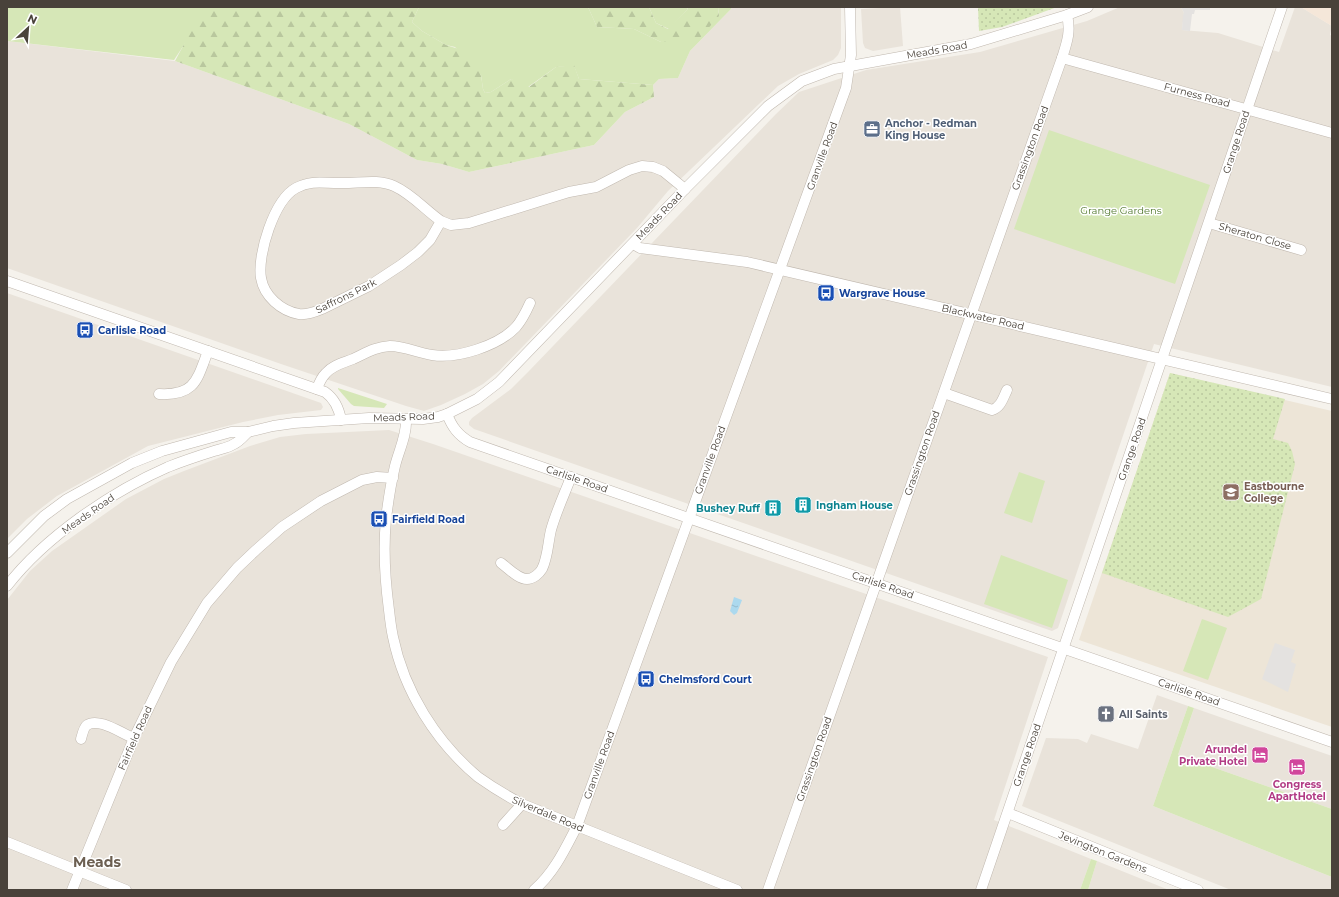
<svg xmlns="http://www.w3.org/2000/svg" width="1339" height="897" viewBox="0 0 1339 897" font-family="Montserrat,sans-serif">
  <defs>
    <pattern id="forest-firs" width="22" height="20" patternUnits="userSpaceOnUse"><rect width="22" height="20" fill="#d6e7b7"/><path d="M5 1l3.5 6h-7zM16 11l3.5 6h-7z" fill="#b9c79e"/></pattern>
    <pattern id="park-dots" width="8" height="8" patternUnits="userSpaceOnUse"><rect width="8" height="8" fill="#d6e7b7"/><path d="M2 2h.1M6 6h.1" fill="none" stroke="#b9c79e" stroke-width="1.8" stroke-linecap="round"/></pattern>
    <pattern id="water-ripples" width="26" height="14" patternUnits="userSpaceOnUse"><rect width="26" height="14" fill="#acd9ee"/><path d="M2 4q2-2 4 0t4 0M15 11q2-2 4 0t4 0" fill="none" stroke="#96bbcd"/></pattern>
  </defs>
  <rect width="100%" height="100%" fill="#f5f2ec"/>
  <g fill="#e9e3da">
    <path d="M731 7H841V48L838 55 833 60 799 74 778 86 668 191 637 228 499 371 483 384 465 394 441 405 424 411 406 406 281 364 7 268V41L175 61 349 124 417 160 442 164 469 172 594 145 625 112 654 97 653 85 659 79 678 78 690 51 731 9Z"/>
    <path d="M900 7 903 46 873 51 865 48 863 43 861 9Z"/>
    <path d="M1120 7H1181L1184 13 1182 30 1218 33 1279 52 1295 7H1301L1332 26 1330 35 1332 36V387L1154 344 1058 628 1052 631 474 429 469 425V422L472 418 511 389 529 371 776 114 799 92 866 70 980 52 1087 21Z"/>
    <path d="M7 293 321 403 323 407 321 410 278 415 243 422 148 446 57 496 27 519 7 539Z"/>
    <path d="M389 430 433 444 1048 657 994 820 1091 859 1080 890H7V600L30 571 52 551 126 499 164 479 184 471 250 446 280 437 306 434Z"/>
    <path d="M1157 695 1188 706 1153 806 1332 877V890H1231L1022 806 1046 738 1078 739 1087 743 1091 734 1138 749Z"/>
    <path d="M1194 708 1332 756V809L1178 755Z"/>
    <path d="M1097 861 1169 890H1088Z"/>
  </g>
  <path fill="#f5e7d9" d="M1301 7H1332V26L1312 14Z"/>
  <path fill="#ede5d7" d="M1170 373 1332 411V727L1079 640Z"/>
  <g fill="#d6e7b7">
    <path d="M7 7H209L174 60 7 41Z"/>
    <path d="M419 7H588L597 27 634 29 661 42 719 16 718 7H731V9L690 51 678 78 659 79 653 85 579 79 574 66 556 67 528 87 511 79 491 92 485 93 483 89 481 75 455 47 446 45 422 31 412 22Z"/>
    <path d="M649 7H685L688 9 669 29 656 23Z"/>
    <path d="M1049 130 1210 185 1175 284 1014 229Z"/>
    <path d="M338 388 387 404 384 408 354 406 351 404 338 389Z"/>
    <path d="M1019 472 1045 481 1032 523 1004 513Z"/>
    <path d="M1001 555 1068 580 1052 628 984 604Z"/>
    <path d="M1202 619 1227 628 1208 680 1183 671Z"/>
    <path d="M1188 706 1194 708 1178 755 1332 809V877L1153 806Z"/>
    <path d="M1091 859 1097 861 1088 890H1080Z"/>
  </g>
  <g fill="url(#forest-firs)">
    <path d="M204 7H419L412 22 422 31 446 45 465 51 473 57 481 75 483 89 485 93 491 92 511 79 523 81 529 87 556 67 574 65 579 79 653 85 654 97 625 112 594 145 469 172 442 164 417 160 349 124 175 61Z"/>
    <path d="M588 7H649L656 23 668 29 688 9 686 7H718L719 16 698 40 661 42 634 29 597 27Z"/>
  </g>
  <g fill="url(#park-dots)">
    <path d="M978 7H1057L1002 27 979 31Z"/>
    <path d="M1170 373 1285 399 1273 439 1288 443 1292 451 1295 464 1261 599 1228 617 1102 573Z"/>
  </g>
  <g fill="#e4e2e0">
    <path d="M1181 7H1210V10H1195L1194 14H1192L1190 31 1182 30 1183 15 1184 13Z"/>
    <path d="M1275 643 1295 650 1291 662 1296 664 1288 692 1262 679Z"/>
  </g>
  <path fill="url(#water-ripples)" d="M734 597 742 600 737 613 734 615 730 611Z"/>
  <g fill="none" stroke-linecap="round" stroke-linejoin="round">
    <defs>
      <g id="minor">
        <path d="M1062 58 1332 133"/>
        <path d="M441 221C425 210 412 194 394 186 379 179 360 183 343 183 326 184 313 179 296 188 274 200 257 255 261 278 264 296 281 311 299 314 307 315 315 312 322 309L369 286 401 265 418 252 430 240 441 221 451 225 469 223 569 192 596 187 629 170 642 166 653 167 663 171 685 189"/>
        <path d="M1209 223 1301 250"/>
        <path d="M633 244 640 248 747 262 1332 399"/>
        <path d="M7 281 325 392C335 399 339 408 341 420"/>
        <path d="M317 389C319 383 322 377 326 373 333 365 343 363 353 359 366 353 375 347 390 346 404 346 418 353 432 355 457 359 498 346 516 327 522 320 526 312 530 303"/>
        <path d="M944 393 992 410C1001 407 1003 398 1007 390"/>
        <path d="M159 394C195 396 197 380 208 351"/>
        <path d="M447 414C452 427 458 435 470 442L1332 742"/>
        <path d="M406 419C407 435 399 450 395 466 391 483 388 502 386 519 383 550 385 580 389 610 390 619 391 628 393 637 404 691 436 742 478 777 492 787 507 796 522 804L737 890"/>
        <path d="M7 553 44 516 67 499 132 463 162 451 231 432H248L273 426 294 423 369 418 423 419 438 417 447 414 477 399 499 382 685 189 768 106 802 81 834 69 971 44 1067 15 1088 7"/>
        <path d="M501 563C508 568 518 579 527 579 533 579 539 574 542 569 548 557 548 542 551 530 556 512 564 495 571 477"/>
        <path d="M7 586C45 537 111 492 168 467 183 461 198 456 214 451 220 449 228 448 234 444 239 442 244 436 248 432"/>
        <path d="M81 739C82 735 84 727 87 725 99 717 122 734 134 738"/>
        <path d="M1008 813 1198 890"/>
        <path d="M503 825 522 804"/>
        <path d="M7 842 126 890"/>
        <path d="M72 890 134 738 171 662 207 603 237 568 256 550 282 527 321 501 362 480 377 477 393 478"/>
        <path d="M534 890C554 873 565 849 577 826L846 88 851 55 850 7"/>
        <path d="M768 890 1062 58C1067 42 1071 32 1067 15"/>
        <path d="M981 890 1282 7"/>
      </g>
    </defs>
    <use href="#minor" stroke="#c0b8af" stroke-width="11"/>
    <use href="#minor" stroke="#fff" stroke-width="10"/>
  </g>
  <defs>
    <symbol id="office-square" viewBox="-11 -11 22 22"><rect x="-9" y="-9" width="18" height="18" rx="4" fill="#5c6f8a" stroke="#fff"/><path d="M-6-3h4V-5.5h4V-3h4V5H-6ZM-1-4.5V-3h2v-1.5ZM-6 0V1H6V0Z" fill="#fff"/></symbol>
    <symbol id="bus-square" viewBox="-11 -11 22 22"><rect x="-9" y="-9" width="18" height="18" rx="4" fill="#1a4fb4" stroke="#fff"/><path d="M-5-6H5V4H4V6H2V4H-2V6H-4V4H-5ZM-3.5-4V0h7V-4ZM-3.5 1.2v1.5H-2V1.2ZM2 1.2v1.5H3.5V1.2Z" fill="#fff"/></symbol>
    <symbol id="school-square" viewBox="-11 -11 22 22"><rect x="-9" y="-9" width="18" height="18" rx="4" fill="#8d6e63" stroke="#fff"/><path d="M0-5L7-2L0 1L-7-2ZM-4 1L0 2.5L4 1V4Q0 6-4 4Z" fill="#fff"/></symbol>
    <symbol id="building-square" viewBox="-11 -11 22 22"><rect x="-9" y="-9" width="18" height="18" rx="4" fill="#0f9aa8" stroke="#fff"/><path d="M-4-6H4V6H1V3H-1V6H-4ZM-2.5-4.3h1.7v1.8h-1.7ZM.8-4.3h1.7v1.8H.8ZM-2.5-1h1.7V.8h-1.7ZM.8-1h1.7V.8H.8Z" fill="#fff"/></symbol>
    <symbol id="church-square" viewBox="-11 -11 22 22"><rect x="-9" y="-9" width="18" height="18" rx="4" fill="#6b7280" stroke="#fff"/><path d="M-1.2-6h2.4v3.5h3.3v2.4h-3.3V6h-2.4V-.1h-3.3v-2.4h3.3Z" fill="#fff"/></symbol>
    <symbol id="hotel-square" viewBox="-11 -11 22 22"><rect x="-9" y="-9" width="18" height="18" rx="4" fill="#d1479c" stroke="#fff"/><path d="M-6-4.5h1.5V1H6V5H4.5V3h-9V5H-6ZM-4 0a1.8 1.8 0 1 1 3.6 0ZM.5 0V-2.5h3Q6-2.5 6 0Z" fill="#fff"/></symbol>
  </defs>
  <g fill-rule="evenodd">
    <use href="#office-square" x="862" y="119" width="20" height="20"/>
    <use href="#bus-square" x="816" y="283" width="20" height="20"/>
    <use href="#bus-square" x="75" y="320" width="20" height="20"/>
    <use href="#school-square" x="1221" y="482" width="20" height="20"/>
    <use href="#building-square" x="793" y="495" width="20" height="20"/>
    <use href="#building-square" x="763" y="498" width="20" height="20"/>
    <use href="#bus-square" x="369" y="509" width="20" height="20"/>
    <use href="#bus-square" x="636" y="669" width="20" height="20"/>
    <use href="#church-square" x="1096" y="704" width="20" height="20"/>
    <use href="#hotel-square" x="1250" y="745" width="20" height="20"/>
    <use href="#hotel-square" x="1287" y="757" width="20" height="20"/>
  </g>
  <g text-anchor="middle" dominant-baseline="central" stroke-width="3" stroke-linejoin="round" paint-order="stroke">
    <g font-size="10" fill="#49423a" stroke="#fff">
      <text transform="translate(937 50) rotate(-10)">Meads Road</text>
      <text transform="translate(1197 95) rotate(15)">Furness Road</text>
      <text transform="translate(1236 142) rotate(-72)">Grange Road</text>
      <text transform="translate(1030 148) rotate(-70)">Grassington Road</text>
      <text transform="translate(822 156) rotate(-70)">Granville Road</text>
      <text transform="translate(659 216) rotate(-46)">Meads Road</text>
      <text transform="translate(1255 236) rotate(16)">Sheraton Close</text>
      <text transform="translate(346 296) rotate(-26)">Saffrons Park</text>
      <text transform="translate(983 317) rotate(13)">Blackwater Road</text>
      <text transform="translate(404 417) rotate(-2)">Meads Road</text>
      <text transform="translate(1132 449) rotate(-71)">Grange Road</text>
      <text transform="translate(922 453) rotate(-71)">Grassington Road</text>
      <text transform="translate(710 460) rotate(-70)">Granville Road</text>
      <text transform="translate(577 479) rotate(19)">Carlisle Road</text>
      <text transform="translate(88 514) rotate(-35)">Meads Road</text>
      <text transform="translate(883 585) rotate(19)">Carlisle Road</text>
      <text transform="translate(1189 692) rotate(19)">Carlisle Road</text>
      <text transform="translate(135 738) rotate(-66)">Fairfield Road</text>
      <text transform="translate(1027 755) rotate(-71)">Grange Road</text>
      <text transform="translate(814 759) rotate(-71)">Grassington Road</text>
      <text transform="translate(599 765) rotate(-70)">Granville Road</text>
      <text transform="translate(548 814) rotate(23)">Silverdale Road</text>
      <text transform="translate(1103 852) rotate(22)">Jevington Gardens</text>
    </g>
    <g font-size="10" font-weight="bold" fill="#4e5e75" stroke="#fff" text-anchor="start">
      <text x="885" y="123">Anchor - Redman<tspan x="885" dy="12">King House</tspan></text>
    </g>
    <g font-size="10" fill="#52792f" stroke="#fff">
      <text x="1121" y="210">Grange Gardens</text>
    </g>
    <g font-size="10" font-weight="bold" fill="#164399" stroke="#fff" text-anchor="start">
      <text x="839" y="293">Wargrave House</text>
      <text x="98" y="330">Carlisle Road</text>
      <text x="392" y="519">Fairfield Road</text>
      <text x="659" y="679">Chelmsford Court</text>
    </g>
    <g font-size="10" font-weight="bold" fill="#785e54" stroke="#fff" text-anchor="start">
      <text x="1244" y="486">Eastbourne<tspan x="1244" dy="12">College</tspan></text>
    </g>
    <g font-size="10" font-weight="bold" fill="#0d838f" stroke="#fff" text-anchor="start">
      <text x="816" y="505">Ingham House</text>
      <text x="760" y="508" text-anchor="end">Bushey Ruff</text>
    </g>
    <g font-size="10" font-weight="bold" fill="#5b616d" stroke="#fff" text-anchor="start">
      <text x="1119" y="714">All Saints</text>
    </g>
    <g font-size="10" font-weight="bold" fill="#b23c85" stroke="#fff" text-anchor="end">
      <text x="1247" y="749">Arundel<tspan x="1247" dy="12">Private Hotel</tspan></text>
      <text x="1297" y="784" text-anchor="middle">Congress<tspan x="1297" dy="12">ApartHotel</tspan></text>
    </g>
    <g font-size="14" font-weight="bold" fill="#6c5f51" stroke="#fff">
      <text x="97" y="862">Meads</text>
    </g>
  </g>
  <rect width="1339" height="897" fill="none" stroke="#49423a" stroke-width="16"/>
  <g transform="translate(28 28) rotate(26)" stroke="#ffffff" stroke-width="3" paint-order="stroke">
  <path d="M0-3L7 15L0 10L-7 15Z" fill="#49423a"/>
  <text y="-6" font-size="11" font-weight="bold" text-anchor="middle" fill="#49423a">N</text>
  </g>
</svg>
